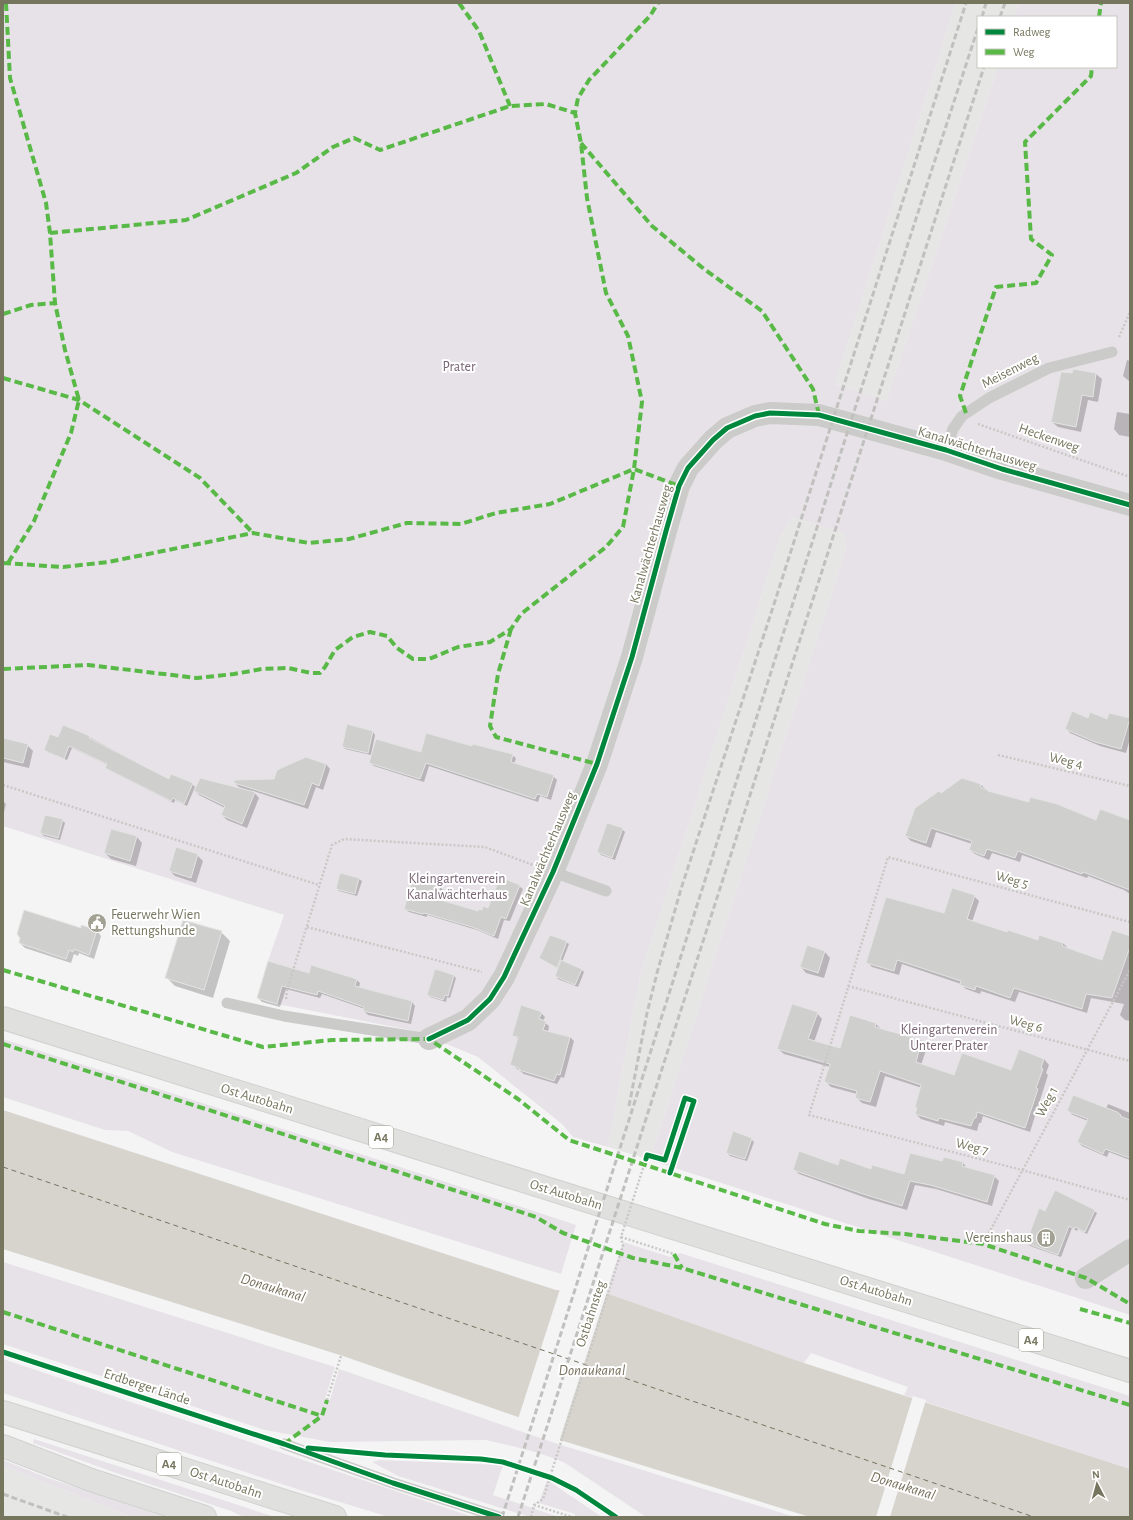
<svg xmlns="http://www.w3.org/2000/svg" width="1133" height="1520" viewBox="0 0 1133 1520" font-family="'Alegreya Sans',sans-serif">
  <rect width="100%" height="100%" fill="#f4f4f5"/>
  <g fill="#e6e6e5">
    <path d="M956 3H1019L1014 17H978V67H998L886 401 835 384Z"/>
    <path d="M792 517 844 533 846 548 650 1160 608 1147 640 977 781 535Z"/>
    <path d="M3 1466 132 1517H3Z"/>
  </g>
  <g fill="#e7e2e7">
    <path d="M3 3H956L835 384 886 401 998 67H1116V17H1014L1019 3H1130V1315L650 1160 846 548 844 533 792 517 781 535 640 977 608 1147 573 1137 562 1124 478 1057 415 1031 277 1004 257 998 268 961 284 915 3 826Z"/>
    <path d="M3 1039 370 1157 576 1225 561 1274 172 1152 128 1131 105 1130 3 1097Z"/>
    <path d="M623 1242 670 1257 680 1253 1130 1396V1469L904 1395 908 1387 811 1353 804 1363 606 1293Z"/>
    <path d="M3 1262 335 1367 325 1399 330 1400 339 1369 558 1444 795 1517H646L565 1463C540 1452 512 1446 486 1440L330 1442 265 1430 3 1344Z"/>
    <path d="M3 1359 473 1517H389L297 1489 3 1393Z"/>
    <path d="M34 1439 275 1517H244L231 1511 116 1473 33 1443Z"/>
    <path d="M3 1460 48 1478 166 1517H132L3 1466Z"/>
    <path d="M380 1460 503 1465 493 1495 559 1517H530L398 1476 372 1462Z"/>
    <path d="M547 1480 602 1517H575V1514L539 1503Z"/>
  </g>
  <path fill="#d7d4ce" d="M3 1110 556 1290 606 1293 804 1363 1130 1469V1517H810L560 1440 518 1417 343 1356 3 1249Z"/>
  <g fill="#f4f4f5">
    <path d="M560 1289 607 1292 559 1442 518 1419Z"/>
    <path d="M913 1396 926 1400 890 1517H876Z"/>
  </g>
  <g fill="#0003">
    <path d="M1127 360 1130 361V382L1123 376Z"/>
    <path d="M1096 374 1102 379 1098 402 1088 400 1081 432 1058 427 1052 422Z"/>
    <path d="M1117 412 1130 414V437L1119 435 1114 429Z"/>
    <path d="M1109 714 1130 719V742H1129L1126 753 1100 746 1070 733 1066 728 1088 719 1108 720Z"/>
    <path d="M373 732 375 735 371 755 345 749 343 746Z"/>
    <path d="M89 737 169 780 192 784 195 787 187 806 175 800 174 803 109 770 106 768 108 765 72 748 67 760 47 752 45 750 58 738Z"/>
    <path d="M3 739 27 745 33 751 29 768 3 762Z"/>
    <path d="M473 747 512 755 516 758 514 764 553 776 557 780 551 800 540 796 538 802 429 766 424 782 374 766 370 763 421 753Z"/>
    <path d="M326 764 330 769 323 790 316 787 308 809 253 791 259 798 247 828 227 820 222 815 225 808 199 795 195 791 244 790V789L239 787 235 783 275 780Z"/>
    <path d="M981 785 990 793 1130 830V894L1124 890 1088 876 1087 878 1022 855 1020 862 992 853 989 860 975 854 970 850 972 844 936 832 931 848 911 841 906 836 941 794Z"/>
    <path d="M3 801 6 804 3 816Z"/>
    <path d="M62 820 65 823 60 840 44 836 41 833Z"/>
    <path d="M622 829 625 832 615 860 601 855 598 852Z"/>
    <path d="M137 837 142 843 136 866 111 859 105 853Z"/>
    <path d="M197 855 203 861 196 883 175 876 170 871Z"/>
    <path d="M341 874 359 879 362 881 357 896 339 891 337 889Z"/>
    <path d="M413 880 440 887 443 890 441 901 478 912 489 909 519 886 523 889 510 921 504 920 498 939 477 930 427 915V917L409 912 405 909Z"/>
    <path d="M974 896 979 901 972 922 1038 941 1040 936 1063 943 1068 948 1103 962 1130 937V1021L1125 1020 1120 1015 1124 1004 1091 998 1087 1013 1019 992 1015 1002 981 991 980 994 966 989 961 984 902 964 899 975 872 967 867 962Z"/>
    <path d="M81 929 97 931 101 936 94 959 79 953 78 956 74 954 71 963 25 948 20 943Z"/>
    <path d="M221 932 230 941 213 998 175 986 166 977Z"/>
    <path d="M566 942 569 944 562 962 582 970 584 972 578 987 558 979 556 976 559 969 540 958Z"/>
    <path d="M825 952 830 958 824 978 806 973 801 967Z"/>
    <path d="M268 962 310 974 357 980 360 983 359 988 412 1002 415 1006 411 1024 368 1015 364 1011 365 1009 322 994 320 998 286 989 280 1007 262 1002 258 998Z"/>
    <path d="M453 975 456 978 450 998 447 997 446 1002 430 997 428 995Z"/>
    <path d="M541 1013 545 1017 543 1021 549 1026 548 1032 570 1037 574 1041 564 1078 561 1077 557 1084 524 1074 511 1064 518 1039 514 1035Z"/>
    <path d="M817 1013 822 1019 814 1042 841 1049 876 1024 882 1030 921 1041 927 1047 921 1065 955 1076 1012 1071 1044 1059 1049 1065 1046 1073 1048 1075 1030 1132 983 1116 981 1123H979L977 1131 945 1122 944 1126 921 1119 916 1114 922 1088 885 1076 876 1107 862 1103 856 1097 857 1094 831 1087 826 1082 830 1067 784 1054 778 1049Z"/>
    <path d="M1108 1104 1130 1113V1160L1109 1152 1107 1157 1082 1146 1078 1142 1088 1121 1073 1115 1068 1111 1106 1109Z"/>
    <path d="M751 1139 754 1142 747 1161 730 1156 727 1153Z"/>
    <path d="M943 1163H963L967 1168 994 1176 999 1181 992 1206 936 1189 915 1185 907 1210 869 1199 799 1174 794 1169 839 1166 905 1176Z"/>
    <path d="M1094 1211 1097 1213 1087 1234 1078 1229 1077 1231 1072 1228 1061 1257 1030 1246 1027 1243 1045 1212Z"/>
  </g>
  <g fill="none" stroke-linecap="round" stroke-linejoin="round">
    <path stroke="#77725e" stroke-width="1" stroke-dasharray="5 4" stroke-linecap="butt" d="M3 1167 1034 1517"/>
  </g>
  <g fill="#cfcfcd" stroke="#e4e4e4">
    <path d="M1073 369 1096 373 1093 397 1082 395 1076 427 1051 422 1061 372 1072 373Z"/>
    <path d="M1072 711 1088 718 1090 712 1107 719 1109 713 1130 718 1121 749 1095 742 1065 729Z"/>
    <path d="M347 724 373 731 368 753 342 747Z"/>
    <path d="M63 725 90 736 89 738 169 779 171 774 193 783 184 804 173 798 171 801 105 768 107 764 69 746 64 759 44 750 50 734 58 737Z"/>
    <path d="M426 733 472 746 473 744 513 754 511 762 554 775 547 797 537 794 535 799 426 763 420 779 369 763 376 739 421 752Z"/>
    <path d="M3 738 28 744 23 763 3 758Z"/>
    <path d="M306 757 326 764 319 786 312 783 304 805 234 783V780L274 779 277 770Z"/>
    <path d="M200 778 255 792 242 824 221 815 225 806 194 791Z"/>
    <path d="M962 778 981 784 980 787 988 790V791L1029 802 1030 797 1057 804 1096 820 1100 809 1130 820V890L1083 872 1082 874 1018 851 1015 858 987 849 984 856 969 850 972 841 931 828 926 843 905 836 915 808 939 791 941 793Z"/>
    <path d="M45 815 63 819 58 838 40 833Z"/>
    <path d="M607 823 623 828 612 858 597 852Z"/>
    <path d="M111 829 137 836 130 861 104 853Z"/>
    <path d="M176 847 198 854 191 878 169 871Z"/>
    <path d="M340 873 359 878 355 894 336 889Z"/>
    <path d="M500 877 520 885 506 919 501 917 494 936 472 927 424 913 423 914 404 909 413 879 440 886 437 899 478 911V909L482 910 483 906 488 908Z"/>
    <path d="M952 888 975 895 967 919 1007 932 1008 930 1038 940 1039 935 1063 943 1062 946 1102 960 1112 930 1130 936V947L1112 998 1086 994 1082 1009 1014 988 1010 998 976 986 975 990 960 985 961 981 897 960 894 971 866 963 886 897 944 913Z"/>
    <path d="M24 910 81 928V925L97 930 89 955 74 949 73 952 69 950 66 959 19 943 20 938 17 934Z"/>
    <path d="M183 920 222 931 204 990 165 978Z"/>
    <path d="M550 935 567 941 557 968 539 958Z"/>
    <path d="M807 945 825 951 818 973 800 967Z"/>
    <path d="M561 960 582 969 575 985 555 976Z"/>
    <path d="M268 961 309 973 311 965 357 979 355 986 412 1001 408 1021 363 1011 364 1007 318 991 317 995 282 986 277 1004 257 998Z"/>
    <path d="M435 969 454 975 448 996 445 995 443 1000 427 995Z"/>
    <path d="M792 1004 818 1012 808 1039 840 1048 850 1015 876 1023 875 1027 922 1040 916 1062 954 1075 962 1053 1011 1070 1019 1049 1044 1059 1041 1068 1043 1069 1036 1088 1038 1089 1025 1128 977 1112 976 1118H974L971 1126 939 1118 938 1121 915 1114 917 1108 915 1107 921 1085 880 1071 870 1102 855 1098 857 1091 824 1082 830 1064 777 1049Z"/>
    <path d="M521 1005 542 1012 539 1019 546 1021 543 1030 570 1037 560 1075 557 1074 554 1081 519 1070V1068L510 1065 518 1037 512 1036Z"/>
    <path d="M1073 1095 1117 1112 1121 1115 1120 1116 1130 1120V1158L1105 1149 1103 1154 1077 1142 1088 1119 1067 1111Z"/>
    <path d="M733 1131 752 1138 745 1159 726 1153Z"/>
    <path d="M799 1151 838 1165 840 1158 871 1169 872 1165 904 1174 910 1153 942 1161 944 1157 963 1162 962 1166 995 1175 987 1202 930 1185 910 1181 902 1206 863 1194 793 1170Z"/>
    <path d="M1055 1190 1095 1210 1085 1232 1075 1227 1074 1229 1069 1226 1058 1255 1026 1243 1039 1208 1045 1211Z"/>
  </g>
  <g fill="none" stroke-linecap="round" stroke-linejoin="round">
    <defs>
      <g id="motorway">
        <path d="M3 1018 1130 1371"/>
        <path d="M3 1412 335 1517"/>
        <path d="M3 1446 91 1480 205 1517"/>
      </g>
    </defs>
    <use href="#motorway" stroke="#d1d1d0" stroke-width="24"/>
    <g stroke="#c8c8c6" stroke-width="2.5" stroke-dasharray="2 2" stroke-linecap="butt">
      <path d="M1119 337 1130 312"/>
      <path d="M978 424 1130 477"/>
      <path d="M998 755 1130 786"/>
      <path d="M3 785 319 885"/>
      <path d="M1130 922 888 857 809 1115 1022 1170 1130 1200"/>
      <path d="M307 927 482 972"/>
      <path d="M848 986 1130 1061"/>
      <path d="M286 999 287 990 332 845 344 839 485 847 533 865"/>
      <path d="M621 1237 674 1254"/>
      <path d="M983 1244 1130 970"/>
      <path d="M327 1400 341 1356"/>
      <path d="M534 1505 572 1517"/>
    </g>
    <g stroke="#cbcbc9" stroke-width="11">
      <path d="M946 450 953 429 962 416 989 398 1049 368 1112 352"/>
      <path d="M553 872 606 891"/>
      <path d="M227 1003 284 1016 429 1039"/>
      <path d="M284 1444 393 1483 499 1517"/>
    </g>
    <g stroke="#cbcbc9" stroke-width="22">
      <path d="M429 1039 468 1020 490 999 504 977 553 872 597 764 632 657 666 531 679 486 688 468 713 440 727 428 755 416 770 413 819 415 946 450 1002 469 1130 505"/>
      <path d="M1086 1278 1130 1250"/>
    </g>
    <use href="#motorway" stroke="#e0e0de" stroke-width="22"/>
    <g stroke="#c0c0be" stroke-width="3" stroke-dasharray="6 3" stroke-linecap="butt">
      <path d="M982 17 986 3"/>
      <path d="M1000 17 1005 3"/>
      <path d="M629 1106 647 1013 657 973 681 889 775 601 966 3"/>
      <path d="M3 1494 67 1517"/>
      <path d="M502 1517C662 1021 816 523 978 28"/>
      <path d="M518 1517 984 67"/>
    </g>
    <path stroke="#c8c8c6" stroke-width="2.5" stroke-dasharray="2 2" stroke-linecap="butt" d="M531 1517 534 1505 543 1499 623 1246 621 1237 646 1159"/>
    <g stroke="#58b947" stroke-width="4" stroke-dasharray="8 4" stroke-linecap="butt">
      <path d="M6 3 10 78 46 203 50 233 55 303 65 350 79 400 71 433 34 521 8 563"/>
      <path d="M459 3 479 31 510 106"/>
      <path d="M1099 17 1101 3"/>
      <path d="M581 143 652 226 704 269 762 311 813 389 819 415"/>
      <path d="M50 233 186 220 296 173 333 147 354 138 380 150 510 106 546 104 575 113"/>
      <path d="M3 314 31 305 55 303"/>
      <path d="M3 378 79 400 200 478 253 533"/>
      <path d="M966 413 960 396 996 287 1036 283 1052 255 1031 239 1025 142 1091 76 1092 67"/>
      <path d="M3 563 63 567 108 562 253 533 309 543 349 539 407 523 461 524 496 513 550 504 634 469 679 486"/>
      <path d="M511 629 498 674 490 726 496 737 597 764"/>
      <path d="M3 669 88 665 197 678 234 674 262 669 288 668 311 673H320L325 667 335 650 353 637 370 632 387 636 397 648 413 659H429L458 647 490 642 511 629 521 614 606 547 623 527 634 469 642 402 628 336 606 293 587 198 581 143 575 113 578 98 589 80 650 16 658 3"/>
      <path d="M3 970 263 1047 332 1040 429 1039 518 1099 569 1140 825 1224 859 1231 905 1234 983 1244 1086 1278 1130 1304"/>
      <path d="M3 1044 240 1120 536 1217 563 1233 633 1258 682 1268 1130 1405"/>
      <path d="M674 1254 682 1268"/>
      <path d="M1080 1309 1130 1323"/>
      <path d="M3 1312 322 1416"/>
      <path d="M284 1444 322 1416 327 1400"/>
    </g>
    <defs>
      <g id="cycleway">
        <path d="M429 1039 468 1020 490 999 504 977 553 872 597 764 632 657 666 531 679 486 688 468 713 440 727 428 755 416 770 413 819 415 946 450 1002 469 1130 505"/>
        <path d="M646 1159 647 1155 665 1160 685 1098 694 1101 670 1173"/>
        <path d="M3 1352 284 1444 393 1483 499 1517"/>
        <path d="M308 1448 385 1455 481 1459 503 1462 552 1478 576 1490 616 1517"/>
      </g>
    </defs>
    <use href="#cycleway" stroke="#fff" stroke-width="8"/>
    <use href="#cycleway" stroke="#00873e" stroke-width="5"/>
  </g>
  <defs>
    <symbol id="civic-disc" viewBox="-11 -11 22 22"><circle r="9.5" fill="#a2a193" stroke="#fff"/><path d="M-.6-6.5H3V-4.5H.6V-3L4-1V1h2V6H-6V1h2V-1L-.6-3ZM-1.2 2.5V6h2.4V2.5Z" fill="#fff"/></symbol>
    <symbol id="building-disc" viewBox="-11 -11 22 22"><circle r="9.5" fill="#a2a193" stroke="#fff"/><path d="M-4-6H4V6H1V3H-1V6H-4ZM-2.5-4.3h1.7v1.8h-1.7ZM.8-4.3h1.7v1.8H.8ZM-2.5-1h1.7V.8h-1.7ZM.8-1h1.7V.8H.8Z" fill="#fff"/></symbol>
  </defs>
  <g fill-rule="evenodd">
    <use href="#civic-disc" x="86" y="912" width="22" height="22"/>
    <use href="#building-disc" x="1035" y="1227" width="22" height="22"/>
  </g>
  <g text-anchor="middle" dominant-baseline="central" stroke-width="4" stroke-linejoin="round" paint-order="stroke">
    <g fill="#fff" stroke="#9f9e8e" stroke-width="1">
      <rect x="369" y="1126" width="24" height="22" rx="3"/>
      <rect x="1019" y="1329" width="24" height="22" rx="3"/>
      <rect x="157" y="1453" width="24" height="22" rx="3"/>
    </g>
    <g font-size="13" font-weight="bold" fill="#76755e">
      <text x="381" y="1137">A4</text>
      <text x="1031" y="1340">A4</text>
      <text x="169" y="1464">A4</text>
    </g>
    <g font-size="14" fill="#796573" stroke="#fff">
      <text x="459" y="367">Prater</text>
      <text x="457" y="879">Kleingartenverein<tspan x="457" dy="16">Kanalwächterhaus</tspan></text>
      <text x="949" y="1030">Kleingartenverein<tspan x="949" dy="16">Unterer Prater</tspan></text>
    </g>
    <g font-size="14" fill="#76755e" stroke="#fff">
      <text transform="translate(1010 371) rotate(-27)">Meisenweg</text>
      <text transform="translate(1049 438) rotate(19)">Heckenweg</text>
      <text transform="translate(977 449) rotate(17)">Kanalwächterhausweg</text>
      <text transform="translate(651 544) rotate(-74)">Kanalwächterhausweg</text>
      <text transform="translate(1066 761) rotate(13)">Weg 4</text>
      <text transform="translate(548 849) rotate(-67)">Kanalwächterhausweg</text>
      <text transform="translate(1012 880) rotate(15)">Weg 5</text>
      <text transform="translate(1026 1024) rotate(15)">Weg 6</text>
      <text transform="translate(257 1099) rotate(17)">Ost Autobahn</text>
      <text transform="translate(1047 1102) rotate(-62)">Weg 1</text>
      <text transform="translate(972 1147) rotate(14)">Weg 7</text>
      <text transform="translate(566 1195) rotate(17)">Ost Autobahn</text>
      <text transform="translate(876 1291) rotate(17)">Ost Autobahn</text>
      <text transform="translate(591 1314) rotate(-72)">Ostbahnsteg</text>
      <text transform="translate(147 1387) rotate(18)">Erdberger Lände</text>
      <text transform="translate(226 1483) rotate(18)">Ost Autobahn</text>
    </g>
    <g font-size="14" fill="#76755e" stroke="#fff" text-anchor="start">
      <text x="111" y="915">Feuerwehr Wien<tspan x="111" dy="16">Rettungshunde</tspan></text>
      <text x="1032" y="1238" text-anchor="end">Vereinshaus</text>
    </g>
    <g font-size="15" font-style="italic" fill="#77725e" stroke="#fff">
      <text transform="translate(273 1288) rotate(17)">Donaukanal</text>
      <text x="592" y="1370">Donaukanal</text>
      <text transform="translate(903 1486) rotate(17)">Donaukanal</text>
    </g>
  </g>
  <rect width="1133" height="1520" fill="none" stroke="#76755e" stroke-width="8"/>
  <rect x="977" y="16" width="140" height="52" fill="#ffffff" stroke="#c8c8bf"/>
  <rect x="985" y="29" width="20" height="6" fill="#00873e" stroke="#c8c8bf"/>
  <text x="1013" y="36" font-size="12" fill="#76755e">Radweg</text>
  <rect x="985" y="49" width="20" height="6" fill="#58b947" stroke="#c8c8bf"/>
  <text x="1013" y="56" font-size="12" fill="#76755e">Weg</text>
  <g transform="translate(1097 1484) rotate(354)" stroke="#ffffff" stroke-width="3" paint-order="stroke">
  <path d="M0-3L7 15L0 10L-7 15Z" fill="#76755e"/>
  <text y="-6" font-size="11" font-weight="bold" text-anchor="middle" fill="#76755e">N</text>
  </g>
</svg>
